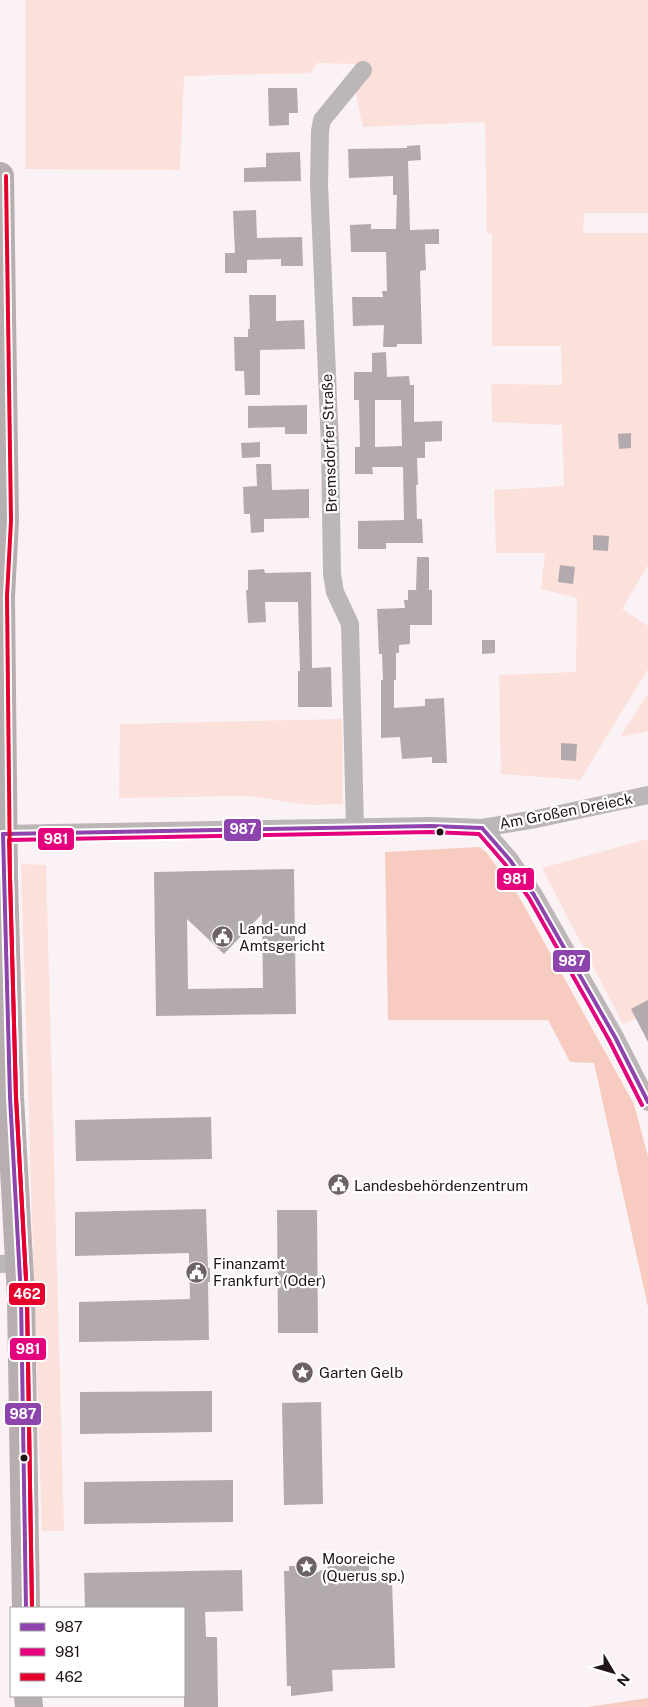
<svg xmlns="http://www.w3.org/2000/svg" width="648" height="1707" viewBox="0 0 648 1707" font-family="'Public Sans',sans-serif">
  <rect width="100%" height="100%" fill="#faf2f5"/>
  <g fill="#fce0da">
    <path d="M25 0H648V213H584L583 233H648V565L622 609 648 626V669L580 780 501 774 499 675 576 672 577 598 541 589 545 553H496L494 490 564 486 562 425 492 422 491 384 562 385 561 346H492V234L487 233 485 122 363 127 355 90 362 64 317 63 310 73 184 76 180 170 25 169Z"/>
    <path d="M648 694V731L620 737Z"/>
    <path d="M342 719 343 804 310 805 248 796 119 798 120 724Z"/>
    <path d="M648 839V1014L623 1024 542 868Z"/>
    <path d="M21 864 46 865 64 1531H42Z"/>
  </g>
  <g fill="#f7cbbf">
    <path d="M479 847 486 852 518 895 634 1104 648 1157V1307L594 1063 570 1062 548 1020H388L385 852Z"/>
    <path d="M648 1698V1707H588Z"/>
  </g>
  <g fill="#b2aaaf" fill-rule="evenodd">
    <path d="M268 88H297L298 113H289V125L269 126Z"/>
    <path d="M420 145 421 160 408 161 410 230 439 229V244H425L426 270 420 271 422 344H397V347H383L384 325 353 326 352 297H383L382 291H387L386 252H351L350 225 371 224V229H396L397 195H393V176L349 178 348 149 407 148V146Z"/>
    <path d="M300 152 301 181 244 182V168L266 167V153Z"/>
    <path d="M256 210 257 238 302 237 303 266H281V259L247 260V273H225V253H235L233 211Z"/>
    <path d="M249 295H276V321L304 320 305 349 260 350V395H245L244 371H235L234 337H248V329H250Z"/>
    <path d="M386 352 387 377 409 376 410 385H414V422L442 421V441L425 442V458H417L418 485H416L417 519H422L423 543H386V549H358V521L404 520 403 467H372L373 474H355V447H360L359 400H354V372H372V353ZM375 400H401L402 446 375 447Z"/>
    <path d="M307 405V434H285V427L248 428V406Z"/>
    <path d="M631 433V448L619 449 618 434Z"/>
    <path d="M260 442V457L242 458 241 443Z"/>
    <path d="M256 464H271L272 490 309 489V518L264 519V532L251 533 250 514H244L243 487 257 486Z"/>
    <path d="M593 535 609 536 608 551 593 550Z"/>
    <path d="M417 557H429V590H432V625H410V644L399 645V653H396V680H383L382 654H379L377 609 405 608 404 600H408V590H416Z"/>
    <path d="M560 565 575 567 573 584 558 582Z"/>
    <path d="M264 569 265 573 311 572 312 668 331 667 332 707H298V671H300L298 602H265L266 622 248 623 246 590H248V570Z"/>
    <path d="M482 640H495V653L482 654Z"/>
    <path d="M381 680H394V708L425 706V699L444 698 447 763H432V757L402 759 400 737 381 738Z"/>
    <path d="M561 743 577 744 576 761 561 760Z"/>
    <path d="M294 869 296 1014 156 1016 154 872ZM262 914 263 988 188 989 187 919 224 954Z"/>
    <path d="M648 1000V1042L631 1009Z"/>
    <path d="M211 1117 212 1159 76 1161 75 1120Z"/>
    <path d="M206 1209 208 1268H210V1282H208L209 1340 79 1342V1302L190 1299 189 1253 75 1256V1212Z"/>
    <path d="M277 1210H317L318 1333H278Z"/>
    <path d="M212 1391V1432L80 1434V1392Z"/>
    <path d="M321 1402 323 1504 284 1505 282 1403Z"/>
    <path d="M233 1480V1522L84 1524V1482Z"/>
    <path d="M346 1558 348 1560 369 1559V1580L392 1581 395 1668 332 1670 333 1691 291 1696V1686H287L284 1571H289V1566H310V1576Z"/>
    <path d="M242 1570 243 1611 205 1612 206 1637H217L218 1707H184V1608H85L84 1573Z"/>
  </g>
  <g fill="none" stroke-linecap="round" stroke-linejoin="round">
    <g stroke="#bdb6b7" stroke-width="18">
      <path d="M355 828 350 624 335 592 332 574 330 446 319 184 320 131 322 120 363 70"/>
      <path d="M482 828 510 860 534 895 615 1037 648 1102"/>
      <path d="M0 834 431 826 482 828 536 819 648 795"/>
      <path d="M0 1264 19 1263"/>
    </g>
    <g stroke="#b6aeaf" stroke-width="28">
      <path d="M0 176 5 521 1 596 4 878 10 1097 21 1297 26 1608"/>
      <path d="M28 1696 29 1707"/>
    </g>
    <defs>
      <g id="bus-1">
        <path d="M482 828 510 860 534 895 615 1037 648 1102"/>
        <path d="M3 834 10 1097 21 1297 26 1608"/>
        <path d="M3 834 431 826 482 828"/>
      </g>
      <path id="bus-2" d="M32 1608 27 1297 16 1097 9 840 431 832 479 834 505 864 529 898 609 1040 642 1105"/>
      <path id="bus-3" d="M6 176 11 521 7 596 10 878 16 1097 27 1297 32 1608"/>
    </defs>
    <use href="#bus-1" stroke="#fff" stroke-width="8"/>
    <use href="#bus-2" stroke="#fff" stroke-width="8"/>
    <use href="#bus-3" stroke="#fff" stroke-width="8"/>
    <use href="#bus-1" stroke="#8e44ad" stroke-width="4"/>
    <use href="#bus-2" stroke="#e5007d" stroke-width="4"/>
    <use href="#bus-3" stroke="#e4002b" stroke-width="4"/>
  </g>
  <defs>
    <symbol id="civic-disc" viewBox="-11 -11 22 22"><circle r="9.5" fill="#6d6266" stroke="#fff"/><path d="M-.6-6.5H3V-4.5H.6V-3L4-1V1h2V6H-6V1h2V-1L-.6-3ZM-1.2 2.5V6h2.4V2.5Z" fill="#fff"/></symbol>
    <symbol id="sight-disc" viewBox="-11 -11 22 22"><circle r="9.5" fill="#6d6266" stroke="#fff"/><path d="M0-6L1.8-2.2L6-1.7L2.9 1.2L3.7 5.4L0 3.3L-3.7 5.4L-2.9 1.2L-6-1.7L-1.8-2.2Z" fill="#fff"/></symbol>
  </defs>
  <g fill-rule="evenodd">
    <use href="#civic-disc" x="210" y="924" width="25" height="25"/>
    <use href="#civic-disc" x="326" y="1172" width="25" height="25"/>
    <use href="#civic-disc" x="184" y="1260" width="25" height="25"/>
    <use href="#sight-disc" x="290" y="1360" width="25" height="25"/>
    <use href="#sight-disc" x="294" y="1554" width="25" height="25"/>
  </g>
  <g fill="#211519" stroke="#fff" stroke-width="2">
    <circle cx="440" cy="832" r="4.5"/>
    <circle cx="24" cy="1458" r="4.5"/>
  </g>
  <g text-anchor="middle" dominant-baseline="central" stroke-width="4.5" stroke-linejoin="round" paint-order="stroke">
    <g font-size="15" fill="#211519" stroke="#fff">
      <text transform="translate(329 443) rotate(-92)">Bremsdorfer Straße</text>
      <text transform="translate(566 811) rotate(-11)">Am Großen Dreieck</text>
    </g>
    <g font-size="15" fill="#211519" stroke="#fff" text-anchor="start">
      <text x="239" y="928">Land- und<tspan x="239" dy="17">Amtsgericht</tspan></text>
      <text x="354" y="1185">Landesbehördenzentrum</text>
      <text x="213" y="1263">Finanzamt<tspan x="213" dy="17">Frankfurt (Oder)</tspan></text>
      <text x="319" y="1372">Garten Gelb</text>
      <text x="322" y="1558">Mooreiche<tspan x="322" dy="17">(Querus sp.)</tspan></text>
    </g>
  </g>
  <g stroke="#fff" stroke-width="2">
    <rect x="223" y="818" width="39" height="24" rx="5" fill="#8e44ad"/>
    <rect x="37" y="827" width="38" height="24" rx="5" fill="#e5007d"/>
    <rect x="496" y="867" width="39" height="24" rx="5" fill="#e5007d"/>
    <rect x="552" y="949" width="39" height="24" rx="5" fill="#8e44ad"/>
    <rect x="8" y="1282" width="38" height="24" rx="5" fill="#e4002b"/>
    <rect x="9" y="1337" width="38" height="24" rx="5" fill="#e5007d"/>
    <rect x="4" y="1402" width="38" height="24" rx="5" fill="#8e44ad"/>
  </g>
  <g font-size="14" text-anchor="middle" font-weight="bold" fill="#fff">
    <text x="243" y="834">987</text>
    <text x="56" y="844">981</text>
    <text x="515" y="884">981</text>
    <text x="572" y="966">987</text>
    <text x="27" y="1299">462</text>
    <text x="28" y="1354">981</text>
    <text x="23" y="1419">987</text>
  </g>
  <rect x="10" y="1607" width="175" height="90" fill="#ffffff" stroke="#a6a1a3"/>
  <rect x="20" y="1623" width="25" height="8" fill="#8e44ad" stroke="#a6a1a3"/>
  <text x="55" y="1632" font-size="15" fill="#211519">987</text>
  <rect x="20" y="1648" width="25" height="8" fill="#e5007d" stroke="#a6a1a3"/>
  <text x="55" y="1657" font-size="15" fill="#211519">981</text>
  <rect x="20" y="1673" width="25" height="8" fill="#e4002b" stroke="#a6a1a3"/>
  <text x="55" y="1682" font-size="15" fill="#211519">462</text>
  <g transform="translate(613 1672) rotate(128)" stroke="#ffffff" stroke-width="4" paint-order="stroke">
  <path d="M0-4L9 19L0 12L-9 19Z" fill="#211519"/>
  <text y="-8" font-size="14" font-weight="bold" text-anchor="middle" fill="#211519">N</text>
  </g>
</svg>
